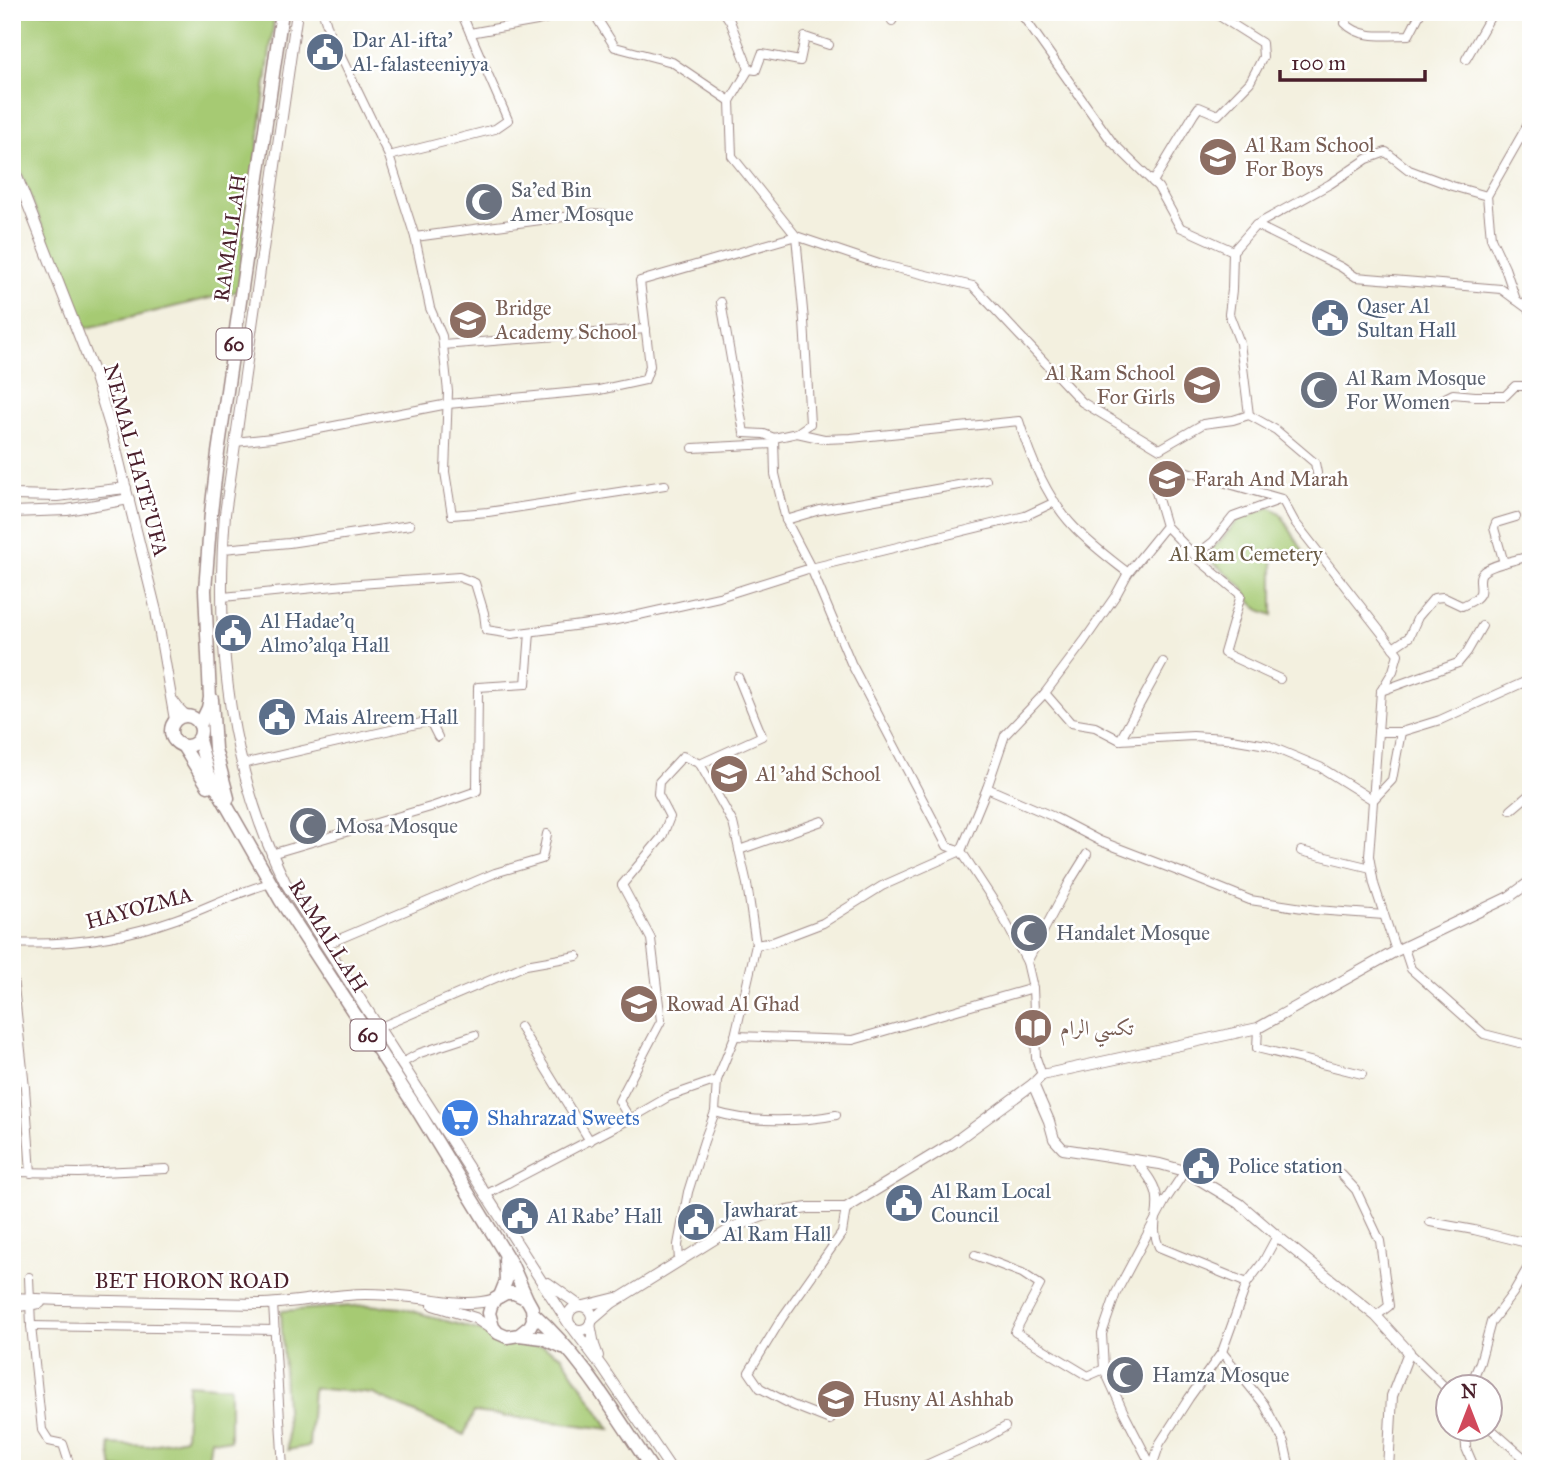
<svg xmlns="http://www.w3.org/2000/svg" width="1543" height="1481" viewBox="0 0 1543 1481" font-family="'IM FELL Great Primer',Amiri,serif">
  <rect width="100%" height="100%" fill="#fff"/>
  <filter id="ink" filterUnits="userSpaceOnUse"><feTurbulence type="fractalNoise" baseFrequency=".0143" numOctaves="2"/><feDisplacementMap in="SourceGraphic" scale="14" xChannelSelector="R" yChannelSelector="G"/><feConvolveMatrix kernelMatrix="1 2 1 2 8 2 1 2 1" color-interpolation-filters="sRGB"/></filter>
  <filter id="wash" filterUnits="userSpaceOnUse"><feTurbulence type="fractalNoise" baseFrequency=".00686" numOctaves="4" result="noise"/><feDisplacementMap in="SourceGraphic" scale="28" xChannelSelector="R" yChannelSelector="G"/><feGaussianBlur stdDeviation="1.57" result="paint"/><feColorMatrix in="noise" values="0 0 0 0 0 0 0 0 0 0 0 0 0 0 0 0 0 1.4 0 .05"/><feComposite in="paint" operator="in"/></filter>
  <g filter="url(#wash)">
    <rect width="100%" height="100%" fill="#f3f0df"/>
    <g fill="#a6ca73" stroke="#78744f" stroke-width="2">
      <path d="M12 12H275L239 291 83 329 12 151Z"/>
      <path d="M1270 507 1280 513 1303 551 1298 556 1273 549V615L1259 610 1248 599 1243 587 1204 555 1220 541 1240 518Z"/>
      <path d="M368 1305 402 1308 488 1333 509 1343 543 1346 562 1356 610 1429 474 1412 464 1435 373 1394 313 1388 309 1446 288 1450 281 1311Z"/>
      <path d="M188 1384 230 1387V1441L211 1439 207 1469H113L109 1444 148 1446 185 1438Z"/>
    </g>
  </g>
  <g filter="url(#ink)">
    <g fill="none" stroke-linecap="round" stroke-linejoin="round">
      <defs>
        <g id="minor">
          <path d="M323 12 329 32 389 156 415 237 430 308 442 336 448 392 445 472 452 515 488 512 665 485"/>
          <path d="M461 12 470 33 537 21 570 12"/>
          <path d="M595 12 598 20 615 47 672 62 730 101"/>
          <path d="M724 12 730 21 749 69 730 101 732 156 796 236 804 321 810 424 797 433 774 438 775 474 786 520 811 568 851 663 947 846 961 851 997 906 1027 962 1033 988 1036 1058 1042 1075"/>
          <path d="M1020 12 1112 142 1158 187 1180 227 1233 251"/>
          <path d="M1350 12 1345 23C1361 40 1388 35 1409 35L1421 12"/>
          <path d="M1024 18 1033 12"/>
          <path d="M892 21 897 12"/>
          <path d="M1466 59 1493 12"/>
          <path d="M749 69 756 70 762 54 800 61 805 37 829 45"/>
          <path d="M389 156 495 129 508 120 470 33"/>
          <path d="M1153 182 1194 114 1199 107 1218 115 1250 82 1263 57 1262 43 1213 12"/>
          <path d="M1487 196 1531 119"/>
          <path d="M1256 225 1330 184 1367 159 1386 152 1409 170 1452 186 1487 196 1491 238 1505 268 1516 300"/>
          <path d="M415 237 586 214 609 215"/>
          <path d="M721 302 744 433 764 434 774 438"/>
          <path d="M443 345 646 329"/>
          <path d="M1441 400 1453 394 1475 396H1505L1515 386H1531"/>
          <path d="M1249 415 1240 343 1229 314 1232 290 1233 251 1256 225 1341 267 1356 277 1501 289 1531 311"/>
          <path d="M797 433 824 439 851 438 1019 421C1030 457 1048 500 1074 527 1090 544 1109 558 1128 573"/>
          <path d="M235 442 272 438 448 404 599 390 645 380 650 366 640 281 796 236 879 264 973 286 1082 402 1160 449 1203 424 1233 420 1249 415 1276 430 1315 463 1317 473"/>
          <path d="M693 448 774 444"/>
          <path d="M1282 499 1294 521 1398 654 1393 671 1381 691 1369 856 1374 884 1396 951"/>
          <path d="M786 520 820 510 986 480"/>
          <path d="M1166 526 1199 560 1241 595 1224 653 1280 679"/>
          <path d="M223 549 289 543 410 525"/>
          <path d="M1195 556 1213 542 1233 517 1282 499"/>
          <path d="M1504 563 1494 528 1496 523 1516 517"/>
          <path d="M223 597 345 585 459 577 475 583 484 613 486 630 512 634 612 621 719 597 811 568 1025 516 1055 502"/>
          <path d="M1393 648 1409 637 1418 617 1434 598 1443 597 1462 606C1468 603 1477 600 1480 593 1482 586 1477 577 1483 572 1492 564 1520 559 1531 556"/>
          <path d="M1381 691 1458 663 1467 652 1482 626"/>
          <path d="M1045 693 1071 723 1095 727 1120 740 1193 736 1225 738 1267 745 1320 767 1373 800"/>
          <path d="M1378 732H1401L1440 720 1529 680"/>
          <path d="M1120 740 1163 662"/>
          <path d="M242 764 430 721 438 737"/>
          <path d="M700 764 762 736 738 677"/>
          <path d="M987 788 1054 817 1100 841 1183 873 1250 900 1316 910 1384 915"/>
          <path d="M1373 800 1392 780 1401 732"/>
          <path d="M1511 810 1531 793"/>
          <path d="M739 850 822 821"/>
          <path d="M1301 851 1371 868"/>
          <path d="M271 854 434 806 477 791 478 687 526 684 530 632"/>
          <path d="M12 943C68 946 123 938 176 919 208 908 239 891 271 883"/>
          <path d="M325 945 495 873 542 859 547 834"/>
          <path d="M756 945 773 942 823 923 882 886 961 851 987 788 1005 735 1045 693 1084 641 1116 595 1128 573 1166 526 1153 482 1163 465 1282 499"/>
          <path d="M1404 948 1411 969 1484 1034 1531 1046"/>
          <path d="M1027 962 1069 883 1087 854"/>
          <path d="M12 968 25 1088 31 1173"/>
          <path d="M520 1027 590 1141"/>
          <path d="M378 1028 526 965 577 956"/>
          <path d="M1258 1028 1257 1048 1362 1074"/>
          <path d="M735 1036 853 1040 1033 988"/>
          <path d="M402 1063 420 1053 475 1035"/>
          <path d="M715 1112C748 1123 802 1122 836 1115"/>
          <path d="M1135 1160C1144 1171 1156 1184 1157 1198 1159 1218 1150 1226 1159 1247L1247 1283"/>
          <path d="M12 1172 79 1173 166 1169"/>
          <path d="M1341 1174 1356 1190 1380 1241 1389 1306 1376 1316"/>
          <path d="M487 1194 630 1119"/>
          <path d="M1430 1222 1474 1230 1531 1244"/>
          <path d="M975 1255 1022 1273 1040 1285 1015 1332 1088 1376 1104 1369"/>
          <path d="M679 1261 678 1245 688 1192 704 1141 715 1112 717 1080 735 1036 756 945 747 884 733 823 700 764 683 756 659 782 658 794 670 817 662 837 622 885 651 939 661 1021 619 1101 630 1119 668 1097 717 1080"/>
          <path d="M29 1277 31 1326 42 1430 49 1441 63 1444 71 1469"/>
          <path d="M273 1304 283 1469"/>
          <path d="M31 1326 275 1330"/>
          <path d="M1222 1352 1264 1404 1284 1442 1290 1469"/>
          <path d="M1409 1352 1448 1390"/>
          <path d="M1470 1386 1480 1362 1491 1322 1513 1293 1531 1262"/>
          <path d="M830 1420 792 1405 760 1388 749 1372 782 1318 842 1233 846 1208"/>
          <path d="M1465 1428 1466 1448 1475 1469"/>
          <path d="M1490 1428 1531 1464"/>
          <path d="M1152 1467 1160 1443 1189 1398 1222 1352 1247 1283 1263 1262 1277 1236"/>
          <path d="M917 1469 984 1439 1005 1427"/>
          <path d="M1153 1469 1124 1413 1104 1369 1102 1334 1116 1293 1165 1201 1185 1171"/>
        </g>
        <g id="tertiary">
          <path d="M297 12 225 514C215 640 228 767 285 882L569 1324"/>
          <path d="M12 164 94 374 111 429 156 611 175 720"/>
          <path d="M12 495 57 496 126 488"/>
          <path d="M12 512 67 510 129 499"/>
          <path d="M173 701 179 709 186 716"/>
          <path d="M1033 1084 1049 1121 1054 1139 1063 1149 1160 1164 1185 1171 1240 1204 1277 1236 1376 1316 1409 1352 1392 1396 1388 1469"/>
          <path d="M548 1283 580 1306"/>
          <path d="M12 1298 61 1300 258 1304C295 1304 330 1294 366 1294 384 1294 402 1296 420 1298 446 1301 470 1307 495 1299"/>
          <path d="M433 1305 475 1318 496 1332"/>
          <circle cx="580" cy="1318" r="12"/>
          <path d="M584 1306 616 1298"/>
          <path d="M12 1307 40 1303"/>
          <path d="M591 1321 612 1303 734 1227 768 1214 808 1208H846L953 1143 1033 1084 1042 1075 1258 1028 1396 951 1509 897 1531 881"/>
          <path d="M590 1324 594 1345 598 1356"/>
          <path d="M572 1327 602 1367 671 1469"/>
        </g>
        <g id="trunk">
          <path d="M212 699 215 749 228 798"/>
          <circle cx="186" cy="731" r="15"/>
          <path d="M200 725 208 708 210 698 205 590 211 513 218 453 282 12"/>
          <path d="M199 740 208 773 281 901 418 1111 512 1265 527 1299 532 1308 533 1320 530 1326 519 1335 507 1337 498 1333 493 1327 489 1313 491 1306 495 1299 506 1293H514L527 1299"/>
          <path d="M183 746 208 786"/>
          <path d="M500 1296 506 1281 505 1259"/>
          <path d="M533 1313C582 1357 615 1414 652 1469"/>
          <path d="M519 1335 543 1338 562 1347"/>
        </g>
      </defs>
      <use href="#minor" stroke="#9e8885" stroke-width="10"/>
      <use href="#tertiary" stroke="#9e8885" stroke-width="12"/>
      <use href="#trunk" stroke="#9e8885" stroke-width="15"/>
      <use href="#minor" stroke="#fff" stroke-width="8"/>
      <use href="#tertiary" stroke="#fff" stroke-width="10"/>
      <use href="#trunk" stroke="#fff" stroke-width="12"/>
    </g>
  </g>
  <defs>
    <symbol id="civic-disc" viewBox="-11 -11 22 22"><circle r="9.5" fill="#5c6f8a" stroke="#fff"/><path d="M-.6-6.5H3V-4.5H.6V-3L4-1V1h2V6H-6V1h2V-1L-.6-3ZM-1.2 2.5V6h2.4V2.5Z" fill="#fff"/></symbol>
    <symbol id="school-disc" viewBox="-11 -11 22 22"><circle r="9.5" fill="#8d6e63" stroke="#fff"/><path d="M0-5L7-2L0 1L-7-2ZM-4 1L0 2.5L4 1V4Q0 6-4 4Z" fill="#fff"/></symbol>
    <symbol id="mosque-disc" viewBox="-11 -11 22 22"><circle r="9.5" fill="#6b7280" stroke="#fff"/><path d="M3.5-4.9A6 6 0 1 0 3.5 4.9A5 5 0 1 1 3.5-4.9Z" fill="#fff"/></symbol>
    <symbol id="library-disc" viewBox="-11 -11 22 22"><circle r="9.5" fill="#8d6e63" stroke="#fff"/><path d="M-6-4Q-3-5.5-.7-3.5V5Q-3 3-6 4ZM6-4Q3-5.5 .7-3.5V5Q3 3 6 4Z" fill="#fff"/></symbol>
    <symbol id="supermarket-disc" viewBox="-11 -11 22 22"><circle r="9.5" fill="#3f7fe0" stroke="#fff"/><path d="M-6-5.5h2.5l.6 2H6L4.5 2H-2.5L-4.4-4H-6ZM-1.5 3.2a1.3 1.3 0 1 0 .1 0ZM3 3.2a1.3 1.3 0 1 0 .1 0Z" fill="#fff"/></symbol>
  </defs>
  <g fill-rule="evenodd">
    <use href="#civic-disc" x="303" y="30" width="44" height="44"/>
    <use href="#school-disc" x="1196" y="135" width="44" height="44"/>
    <use href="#mosque-disc" x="462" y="180" width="44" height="44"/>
    <use href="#civic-disc" x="1308" y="296" width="44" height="44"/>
    <use href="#school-disc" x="446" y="298" width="44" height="44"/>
    <use href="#school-disc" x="1180" y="363" width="44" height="44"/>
    <use href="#mosque-disc" x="1297" y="368" width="44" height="44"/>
    <use href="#school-disc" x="1145" y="457" width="44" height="44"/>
    <use href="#civic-disc" x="211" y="611" width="44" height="44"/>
    <use href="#civic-disc" x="255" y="695" width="44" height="44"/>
    <use href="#school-disc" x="707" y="752" width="44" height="44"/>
    <use href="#mosque-disc" x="286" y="804" width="44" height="44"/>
    <use href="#mosque-disc" x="1007" y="911" width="44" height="44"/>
    <use href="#school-disc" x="617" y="982" width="44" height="44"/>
    <use href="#library-disc" x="1011" y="1006" width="44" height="44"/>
    <use href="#supermarket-disc" x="438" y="1096" width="44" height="44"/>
    <use href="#civic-disc" x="1179" y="1144" width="44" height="44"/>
    <use href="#civic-disc" x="882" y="1181" width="44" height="44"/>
    <use href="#civic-disc" x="498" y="1194" width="44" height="44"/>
    <use href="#civic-disc" x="674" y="1200" width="44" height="44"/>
    <use href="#mosque-disc" x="1103" y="1353" width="44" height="44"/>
    <use href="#school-disc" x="814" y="1377" width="44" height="44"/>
  </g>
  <g text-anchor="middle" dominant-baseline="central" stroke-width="5" stroke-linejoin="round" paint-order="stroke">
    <g fill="#fff" stroke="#80626b" stroke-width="2">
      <rect x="216.5" y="328.5" width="35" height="31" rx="5"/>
      <rect x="350.5" y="1019.5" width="35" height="31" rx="5"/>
    </g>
    <g font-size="19" font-weight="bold" fill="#4a1f2b">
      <text x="234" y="344">60</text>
      <text x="368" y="1035">60</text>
    </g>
    <g font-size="21" fill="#4e5e75" stroke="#fff" text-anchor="start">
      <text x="352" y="40">Dar Al-ifta'<tspan x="352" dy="24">Al-falasteeniyya</tspan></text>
      <text x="1357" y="306">Qaser Al<tspan x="1357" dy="24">Sultan Hall</tspan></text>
      <text x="260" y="621">Al Hadae'q<tspan x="260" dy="24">Almo'alqa Hall</tspan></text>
      <text x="304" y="717">Mais Alreem Hall</text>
      <text x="1228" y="1166">Police station</text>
      <text x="931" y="1191">Al Ram Local<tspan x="931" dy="24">Council</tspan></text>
      <text x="723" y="1210">Jawharat<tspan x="723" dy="24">Al Ram Hall</tspan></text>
      <text x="547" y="1216">Al Rabe' Hall</text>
    </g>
    <g font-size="21" fill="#785e54" stroke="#fff" text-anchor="start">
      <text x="1245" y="145">Al Ram School<tspan x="1245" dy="24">For Boys</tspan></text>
      <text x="495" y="308">Bridge<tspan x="495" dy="24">Academy School</tspan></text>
      <text x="1175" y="373" text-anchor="end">Al Ram School<tspan x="1175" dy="24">For Girls</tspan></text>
      <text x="1194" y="479">Farah And Marah</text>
      <text x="756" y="774">Al 'ahd School</text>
      <text x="666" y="1004">Rowad Al Ghad</text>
      <text x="1060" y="1028">تكسي الرام</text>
      <text x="863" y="1399">Husny Al Ashhab</text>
    </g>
    <g font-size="21" fill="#5b616d" stroke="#fff" text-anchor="start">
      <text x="511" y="190">Sa'ed Bin<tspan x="511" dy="24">Amer Mosque</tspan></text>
      <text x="1346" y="378">Al Ram Mosque<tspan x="1346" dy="24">For Women</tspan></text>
      <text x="335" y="826">Mosa Mosque</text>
      <text x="1056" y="933">Handalet Mosque</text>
      <text x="1152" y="1375">Hamza Mosque</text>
    </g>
    <g font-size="21" fill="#4a1f2b" stroke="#fff">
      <text transform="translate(230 238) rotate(-82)">RAMALLAH</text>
      <text transform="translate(136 460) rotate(75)">NEMAL HATE'UFA</text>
      <text transform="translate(139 908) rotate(-15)">HAYOZMA</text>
      <text transform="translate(328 936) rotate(58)">RAMALLAH</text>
      <text x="192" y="1281">BET HORON ROAD</text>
    </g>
    <g font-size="21" fill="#6a5b44" stroke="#fff">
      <text x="1246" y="554">Al Ram Cemetery</text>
    </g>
    <g font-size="21" fill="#366cbe" stroke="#fff" text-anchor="start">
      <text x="487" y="1118">Shahrazad Sweets</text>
    </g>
  </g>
  <rect width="1543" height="1481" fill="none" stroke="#fff" stroke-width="42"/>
  <g transform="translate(1469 1408)"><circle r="33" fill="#ffffff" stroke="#b7a5aa" stroke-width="2"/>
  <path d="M0-5L12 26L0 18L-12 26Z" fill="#d1495b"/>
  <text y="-10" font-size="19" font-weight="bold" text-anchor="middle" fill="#4a1f2b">N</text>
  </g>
  <path d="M1280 70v10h145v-10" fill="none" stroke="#4a1f2b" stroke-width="3.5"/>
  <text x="1291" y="70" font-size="21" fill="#4a1f2b" stroke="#ffffff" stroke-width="5" paint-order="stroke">100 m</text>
</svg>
